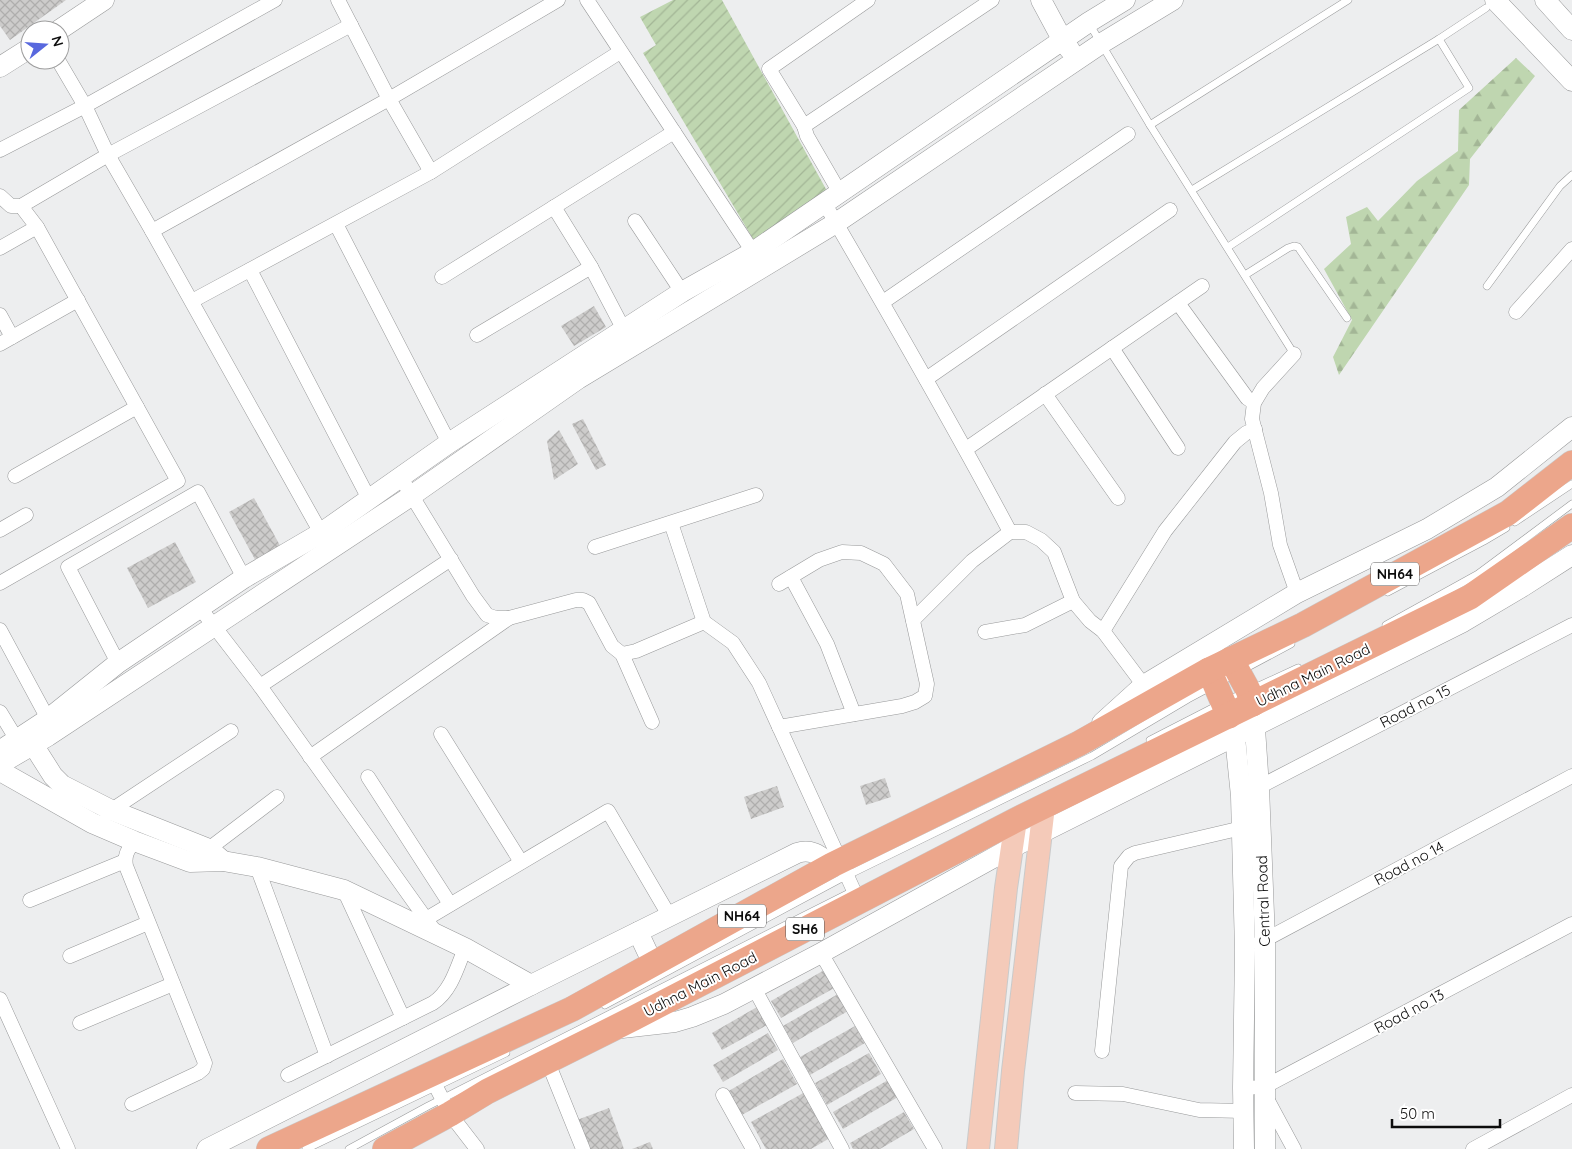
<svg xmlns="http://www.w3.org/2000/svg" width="1572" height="1149" viewBox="0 0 1572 1149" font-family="Quicksand,sans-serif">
  <defs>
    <pattern id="forest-firs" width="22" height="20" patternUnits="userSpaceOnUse" patternTransform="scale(1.25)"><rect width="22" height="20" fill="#bfd6b0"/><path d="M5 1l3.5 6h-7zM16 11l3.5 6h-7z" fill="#a3b696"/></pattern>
    <pattern id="garden-furrows" width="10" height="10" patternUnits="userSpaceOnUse" patternTransform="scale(1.25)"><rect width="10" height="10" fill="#bfd6b0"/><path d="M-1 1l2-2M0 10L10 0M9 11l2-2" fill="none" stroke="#a3b696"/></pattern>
    <pattern id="building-cross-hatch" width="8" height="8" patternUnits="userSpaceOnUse" patternTransform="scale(1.25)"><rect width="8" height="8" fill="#cdcccb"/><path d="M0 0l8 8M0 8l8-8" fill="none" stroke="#afaead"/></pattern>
  </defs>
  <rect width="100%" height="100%" fill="#edeeef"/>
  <path fill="url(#forest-firs)" d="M1516 58 1535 76 1470 159 1469 185 1339 375 1333 357 1352 320 1324 269 1351 244 1346 217 1367 207 1378 221 1417 181 1458 151 1459 110Z"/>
  <path fill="url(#garden-furrows)" d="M673 0H722L827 191 756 244 643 53 656 45 640 17Z"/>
  <g fill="url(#building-cross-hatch)">
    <path d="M0 0H66L10 40 0 26Z"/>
    <path d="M594 306 606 327 574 346 561 326Z"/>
    <path d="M583 419 606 465 596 470 572 424Z"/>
    <path d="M559 430 578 464 554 480 547 441Z"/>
    <path d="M254 498 283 551 258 565 229 512Z"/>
    <path d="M175 542 196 582 148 608 127 568Z"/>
    <path d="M885 778 891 797 866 805 860 786Z"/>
    <path d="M777 786 784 807 751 819 744 797Z"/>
    <path d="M826 969 836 987 781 1018 771 1001Z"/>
    <path d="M838 994 848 1011 793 1043 783 1026Z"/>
    <path d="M757 1007 767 1025 722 1050 712 1033Z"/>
    <path d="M855 1026 865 1043 810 1075 800 1057Z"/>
    <path d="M768 1033 778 1050 723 1082 713 1065Z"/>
    <path d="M869 1053 881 1074 827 1105 815 1083Z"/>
    <path d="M783 1059 797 1084 740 1116 727 1092Z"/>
    <path d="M888 1080 898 1097 843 1129 833 1112Z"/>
    <path d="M805 1092 830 1138 811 1149H766L751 1122Z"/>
    <path d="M609 1108 624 1149H588L577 1120Z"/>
    <path d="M904 1112 914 1129 880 1149H853L850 1143Z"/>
    <path d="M650 1142 653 1149H632Z"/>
  </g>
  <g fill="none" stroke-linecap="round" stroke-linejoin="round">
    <defs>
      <g id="lane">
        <path d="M1090 25 1150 125 1294 354"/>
        <path d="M1150 125 1348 0"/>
        <path d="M1192 190 1439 39 1486 8"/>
        <path d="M1228 247 1469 88 1439 39"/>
        <path d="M1245 275 1288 248 1294 246 1298 247 1347 318"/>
        <path d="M1487 286 1560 186 1572 175"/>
        <path d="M1515 522 1572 484"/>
        <path d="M1388 592 1484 541 1506 528"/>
        <path d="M1386 625 1478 574 1572 504"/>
        <path d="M1150 740 1222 703 1298 668"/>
        <path d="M605 1005 840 879 1092 756 1188 699 1291 644"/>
        <path d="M306 1149 506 1053"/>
        <path d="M349 1149 428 1106 851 892"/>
      </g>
      <g id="street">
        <path d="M338 0 389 99 431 172"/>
        <path d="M587 0 753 252"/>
        <path d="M58 60 85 106 108 155 152 231 321 533"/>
        <path d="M804 126 992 0"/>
        <path d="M0 150 85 106 275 0"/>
        <path d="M840 193 807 136 804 126 769 69 868 0"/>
        <path d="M0 196 11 206H21L108 155 351 25"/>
        <path d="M825 204C888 312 951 421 1010 532"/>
        <path d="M554 207 591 267 624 330"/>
        <path d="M635 221 682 292"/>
        <path d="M336 224 449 443"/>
        <path d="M152 231 389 99 558 0"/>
        <path d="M0 248 37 227"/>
        <path d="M250 270 369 499"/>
        <path d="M442 277 674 132"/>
        <path d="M192 301 431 172 620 52"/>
        <path d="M883 302 1128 134"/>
        <path d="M1178 303 1247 398 1254 403"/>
        <path d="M1516 312 1572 249"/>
        <path d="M0 315 12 337"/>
        <path d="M477 335 591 267"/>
        <path d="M0 344 78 300"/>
        <path d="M1112 348 1178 448"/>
        <path d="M1294 354 1263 388 1254 403 1252 419 1271 493 1280 545 1297 593"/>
        <path d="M926 379 1170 210"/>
        <path d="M1045 394 1118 498"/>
        <path d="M966 449 1202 286"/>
        <path d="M15 476 137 407"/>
        <path d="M401 478 473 596 487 615 496 618H509L576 600H583L589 603 612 646 622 654 652 722"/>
        <path d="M671 523 704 622 733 643 759 683 859 902"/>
        <path d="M0 530 26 515"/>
        <path d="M595 547 756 495"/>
        <path d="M791 577 827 644 854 714"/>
        <path d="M0 583 178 481 37 227 21 206"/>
        <path d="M200 608 260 686 436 933"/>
        <path d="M913 620 972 561 1010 532H1026L1041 540 1054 552 1073 601 1090 621 1103 631 1148 691"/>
        <path d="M0 630 48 719"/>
        <path d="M1103 631 1165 531 1235 442 1246 433 1255 429"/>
        <path d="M985 632 1025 625 1073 601"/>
        <path d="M622 654 636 651 704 622"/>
        <path d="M118 663 68 567 198 492 244 578"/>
        <path d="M260 686 451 559"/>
        <path d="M0 712 17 740"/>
        <path d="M779 727 902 706 915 702 925 696 927 684 907 594 884 564 861 553 842 552 819 560 779 584"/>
        <path d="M441 734 521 862"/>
        <path d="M310 757 509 618"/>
        <path d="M368 777 450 904"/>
        <path d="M1259 787 1572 625"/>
        <path d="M107 813 231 731"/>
        <path d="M202 854 277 797"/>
        <path d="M257 867 327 1056"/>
        <path d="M344 890 403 1018"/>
        <path d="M30 900 125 861"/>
        <path d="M426 919 608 811 670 917"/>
        <path d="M1259 943 1572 776"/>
        <path d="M821 953 935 1149"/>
        <path d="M70 956 148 923"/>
        <path d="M754 988 842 1149"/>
        <path d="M0 999 68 1149"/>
        <path d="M80 1023 173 984"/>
        <path d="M1102 1051 1121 866 1129 856 1135 853 1242 828"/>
        <path d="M547 1060 583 1149"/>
        <path d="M288 1075 433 1003C451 991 457 968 465 948"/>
        <path d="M430 1075 450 1114 477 1149"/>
        <path d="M1243 1088 1264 1087 1572 924"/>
        <path d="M1075 1093 1123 1094 1199 1110 1244 1111"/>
        <path d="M723 1095 753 1149"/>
        <path d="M1266 1097 1294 1149"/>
        <path d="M132 1104 198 1073 203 1069 205 1063 126 866C124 855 128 850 134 841"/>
        <path d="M1473 1149 1572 1095"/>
      </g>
      <g id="secondary">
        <path d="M1041 0 1063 41 1070 50"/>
        <path d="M1495 0 1572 81"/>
        <path d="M1545 0 1572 30"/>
        <path d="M59 30 104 0"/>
        <path d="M0 67 30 48"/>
        <path d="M1254 714 1259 787 1265 940V1149"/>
        <path d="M1102 723 1144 685 1297 593 1427 529 1497 487 1572 427"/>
        <path d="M1231 724 1235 737 1241 796 1245 950 1243 1088 1244 1149"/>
        <path d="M27 735 53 776 62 785 111 810 209 849 223 861"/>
        <path d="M4 748 48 719 118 663 244 578 321 533 449 443 682 292 753 252 1089 22 1125 0"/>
        <path d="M0 764 48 736 411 496 578 379 836 223 1102 43 1173 0"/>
        <path d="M0 771 92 823 134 841 190 862 223 861 257 867 344 890 465 948 531 985"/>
        <path d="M638 932 653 964"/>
        <path d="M622 1028 675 1022 692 1017 724 1004 821 953 1011 848 1463 622 1522 587 1572 555"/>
        <path d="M207 1149 531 985 797 853C812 848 820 856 832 865"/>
      </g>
      <g id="primary">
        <path d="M978 1149 1006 888 1016 820"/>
        <path d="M1006 1149 1013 1071 1044 806"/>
      </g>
      <g id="highway">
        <path d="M1231 659 1248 690 1253 704"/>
        <path d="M1209 670 1229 716"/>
        <path d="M269 1149 572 1009 832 865 1078 744 1209 670 1303 625 1508 513 1572 463"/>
        <path d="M385 1149 450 1114 488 1091 634 1018 1016 820 1470 597 1572 526"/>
      </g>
    </defs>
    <use href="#lane" stroke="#98999a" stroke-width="8"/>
    <use href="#street" stroke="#98999a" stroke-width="15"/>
    <use href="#secondary" stroke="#98999a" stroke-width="21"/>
    <use href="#primary" stroke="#cacaca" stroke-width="24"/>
    <use href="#highway" stroke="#cacaca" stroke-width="26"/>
    <use href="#lane" stroke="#fff" stroke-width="7"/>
    <use href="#street" stroke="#fff" stroke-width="14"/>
    <use href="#secondary" stroke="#fff" stroke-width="20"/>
    <use href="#primary" stroke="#f4cab9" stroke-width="22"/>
    <use href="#highway" stroke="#eca68b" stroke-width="25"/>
  </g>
  <g text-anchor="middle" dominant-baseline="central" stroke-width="4" stroke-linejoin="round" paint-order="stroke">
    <g fill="#fff" stroke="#555" stroke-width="1">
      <rect x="1371" y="562.5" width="48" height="23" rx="4"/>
      <rect x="718" y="904.5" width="48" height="23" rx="4"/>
      <rect x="786" y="917.5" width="38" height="23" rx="4"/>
    </g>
    <g font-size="14" font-weight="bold" fill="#0c0c0c">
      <text x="1395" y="574">NH64</text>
      <text x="742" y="916">NH64</text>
      <text x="805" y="929">SH6</text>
    </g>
    <g font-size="15" fill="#0c0c0c" stroke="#fff">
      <text transform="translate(1313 675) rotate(-26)">Udhna Main Road</text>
      <text transform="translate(1415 706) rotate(-27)">Road no 15</text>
      <text transform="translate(1409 863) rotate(-28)">Road no 14</text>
      <text transform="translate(1263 901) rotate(-92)">Central Road</text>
      <text transform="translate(700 984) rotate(-27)">Udhna Main Road</text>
      <text transform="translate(1409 1011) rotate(-28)">Road no 13</text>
    </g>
  </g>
  <g transform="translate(45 45) rotate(73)"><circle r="24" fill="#ffffff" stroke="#9e9e9e"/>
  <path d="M0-4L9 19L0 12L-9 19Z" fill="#5868de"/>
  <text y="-8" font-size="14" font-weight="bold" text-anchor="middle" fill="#0c0c0c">N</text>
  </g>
  <path d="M1392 1119v8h108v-8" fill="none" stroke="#0c0c0c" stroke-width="2.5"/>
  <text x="1400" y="1119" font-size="15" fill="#0c0c0c" stroke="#ffffff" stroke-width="4" paint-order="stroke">50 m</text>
</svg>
